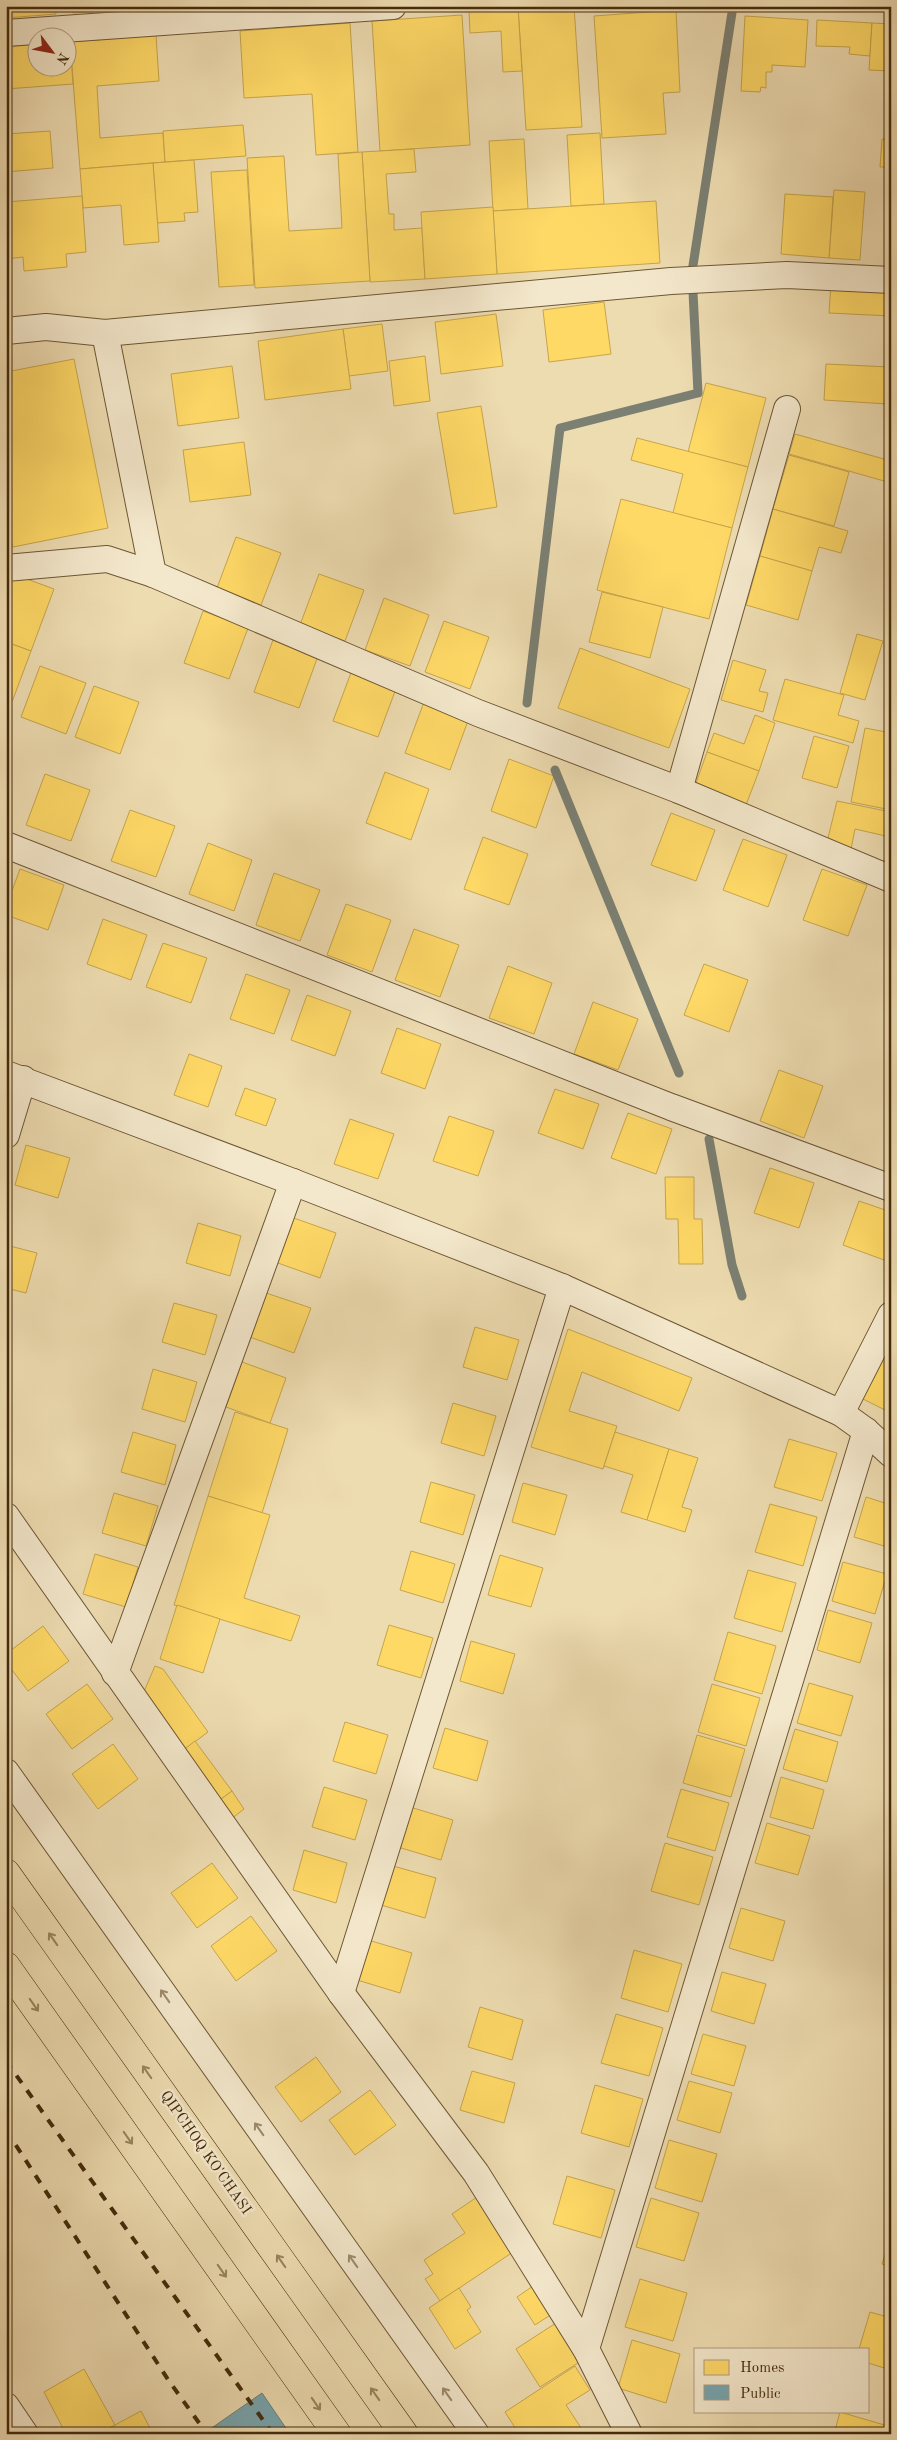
<svg xmlns="http://www.w3.org/2000/svg" width="897" height="2440" viewBox="0 0 897 2440" font-family="'Old Standard TT',serif">
  <rect width="100%" height="100%" fill="#eedcb1"/>
  <filter id="stains"><feTurbulence type="fractalNoise" baseFrequency=".004" numOctaves="4"/><feColorMatrix values="0 0 0 0 .2 0 0 0 0 .09 0 0 0 0 .02 0 0 0 .5 -.17"/></filter>
  <radialGradient id="worn" r=".72"><stop offset=".6" stop-color="#630" stop-opacity="0"/><stop offset="1" stop-color="#630" stop-opacity=".3"/></radialGradient>
  <g fill="#ffd966" stroke="#c7a54b">
    <path d="M6 6H56V14L6 18Z"/>
    <path d="M72 6H110V10L73 13Z"/>
    <path d="M116 6H154V7L116 10Z"/>
    <path d="M574 6 582 127 526 130 518 7Z"/>
    <path d="M518 7 522 71 503 72 501 31 470 33 469 10Z"/>
    <path d="M676 10 680 92 663 93 666 134 602 138 594 16Z"/>
    <path d="M462 15 470 145 380 151 372 21Z"/>
    <path d="M745 16 808 20 805 67 772 65V72H766V88L761 87 760 92 741 91Z"/>
    <path d="M817 20 872 23 870 56 849 54 850 47 816 46Z"/>
    <path d="M350 23 358 152 316 155 312 94 244 98 240 31Z"/>
    <path d="M872 23 891 24V71L869 70Z"/>
    <path d="M156 35 159 81 97 86 100 138 163 133 165 162 80 169 70 42Z"/>
    <path d="M68 42H70L73 84 6 89V47L38 44V68H68Z"/>
    <path d="M243 125 246 156 165 162 163 131Z"/>
    <path d="M50 131 53 168 6 172V134Z"/>
    <path d="M600 133 604 204 571 206 567 135Z"/>
    <path d="M524 139 528 209 493 211 489 141Z"/>
    <path d="M882 139H891V167H880Z"/>
    <path d="M414 149 416 172 386 174 389 214H394V230L422 228 425 279 370 282 362 152Z"/>
    <path d="M362 152 370 281 255 288 247 158 284 156 289 231 342 228 338 154Z"/>
    <path d="M194 160 198 212 184 213 185 221 157 223 153 163Z"/>
    <path d="M153 163 159 242 124 245 121 205 83 208 80 169Z"/>
    <path d="M247 170 254 285 219 287 211 172Z"/>
    <path d="M834 190 865 192 860 260 829 258Z"/>
    <path d="M785 194 833 197 829 258 781 254Z"/>
    <path d="M82 196 86 252 66 254 67 267 24 271 23 257 6 259V202Z"/>
    <path d="M656 201 660 263 497 274 493 211Z"/>
    <path d="M493 207 497 274 425 279 421 212Z"/>
    <path d="M831 283 891 292V316L829 313Z"/>
    <path d="M604 302 611 354 549 362 543 310Z"/>
    <path d="M496 314 503 366 441 374 435 322Z"/>
    <path d="M382 324 388 371 349 376 343 329Z"/>
    <path d="M343 329 351 389 265 400 258 341Z"/>
    <path d="M425 356 430 401 394 406 389 361Z"/>
    <path d="M74 359 108 528 13 547 12 543 6 545V372Z"/>
    <path d="M826 364 890 367 888 404 824 400Z"/>
    <path d="M232 366 239 418 178 426 171 374Z"/>
    <path d="M706 383 766 398 748 467 688 452Z"/>
    <path d="M481 406 497 507 454 514 437 413Z"/>
    <path d="M795 434 891 461V483L789 454Z"/>
    <path d="M637 438 748 467 732 528 673 513 683 474 631 460Z"/>
    <path d="M244 442 251 495 190 502 183 450Z"/>
    <path d="M789 455 849 472 834 526 773 509Z"/>
    <path d="M621 499 732 528 709 619 597 590Z"/>
    <path d="M773 509 848 531 841 553 819 547 812 571 760 556Z"/>
    <path d="M236 537 281 553 261 605 217 588Z"/>
    <path d="M760 556 812 571 798 620 746 605Z"/>
    <path d="M13 574 54 589 31 651 6 642V577Z"/>
    <path d="M319 574 364 590 345 641 300 625Z"/>
    <path d="M602 592 663 607 650 658 589 642Z"/>
    <path d="M384 598 429 615 410 666 365 650Z"/>
    <path d="M203 611 248 628 229 679 184 663Z"/>
    <path d="M444 621 489 637 470 689 425 672Z"/>
    <path d="M857 634 883 641 865 700 840 693Z"/>
    <path d="M273 640 318 656 299 708 254 692Z"/>
    <path d="M6 642 31 651 12 702 6 700Z"/>
    <path d="M580 648 690 689 669 748 558 708Z"/>
    <path d="M733 660 766 670 759 691 768 693 763 712 721 700Z"/>
    <path d="M40 666 86 683 66 734 21 717Z"/>
    <path d="M352 670 397 686 378 737 333 721Z"/>
    <path d="M785 679 844 695 838 715 859 721 853 743 773 720Z"/>
    <path d="M94 686 139 702 120 754 75 737Z"/>
    <path d="M424 702 469 718 450 770 405 753Z"/>
    <path d="M755 715 775 723 759 771 707 752 714 733 744 744Z"/>
    <path d="M865 728 891 733V810L851 802Z"/>
    <path d="M814 736 849 746 837 788 802 778Z"/>
    <path d="M707 752 759 771 746 805 695 786Z"/>
    <path d="M509 759 554 776 536 828 491 811Z"/>
    <path d="M385 772 429 789 411 840 366 823Z"/>
    <path d="M45 774 90 790 71 841 26 825Z"/>
    <path d="M837 801 891 812V867L884 863 890 837 855 829 851 849 828 838Z"/>
    <path d="M130 810 175 826 156 877 111 861Z"/>
    <path d="M671 813 715 830 696 881 651 865Z"/>
    <path d="M483 837 528 854 509 905 464 889Z"/>
    <path d="M743 839 787 855 768 907 723 890Z"/>
    <path d="M208 843 252 860 234 911 189 894Z"/>
    <path d="M20 869 64 885 48 930 6 915V907Z"/>
    <path d="M822 869 867 885 848 936 803 920Z"/>
    <path d="M274 873 320 890 300 941 256 925Z"/>
    <path d="M346 904 391 920 372 972 327 955Z"/>
    <path d="M103 919 147 935 131 980 87 964Z"/>
    <path d="M414 929 459 945 440 997 395 980Z"/>
    <path d="M163 943 207 958 191 1003 146 987Z"/>
    <path d="M704 964 748 980 729 1032 684 1015Z"/>
    <path d="M508 966 552 983 534 1034 489 1018Z"/>
    <path d="M246 974 290 990 274 1034 230 1019Z"/>
    <path d="M307 995 351 1011 335 1056 291 1040Z"/>
    <path d="M593 1002 638 1019 618 1070 574 1054Z"/>
    <path d="M397 1028 441 1044 425 1089 381 1073Z"/>
    <path d="M189 1054 222 1066 208 1107 174 1095Z"/>
    <path d="M779 1070 823 1086 804 1138 760 1121Z"/>
    <path d="M245 1088 276 1099 266 1126 235 1115Z"/>
    <path d="M555 1089 599 1104 583 1149 538 1133Z"/>
    <path d="M628 1113 672 1129 656 1174 611 1158Z"/>
    <path d="M449 1116 494 1131 478 1176 433 1161Z"/>
    <path d="M350 1119 394 1134 378 1179 334 1164Z"/>
    <path d="M26 1145 70 1158 58 1198 15 1185Z"/>
    <path d="M770 1168 814 1183 799 1228 754 1213Z"/>
    <path d="M665 1177H694V1219H702L703 1264H679L678 1219H666Z"/>
    <path d="M859 1201 891 1212V1250L887 1261 843 1245Z"/>
    <path d="M291 1217 336 1233 320 1278 275 1262Z"/>
    <path d="M198 1223 241 1236 230 1276 186 1263Z"/>
    <path d="M6 1245 37 1253 26 1293 6 1288Z"/>
    <path d="M266 1293 311 1308 294 1353 250 1337Z"/>
    <path d="M174 1303 217 1315 205 1355 162 1342Z"/>
    <path d="M475 1327 519 1340 507 1380 463 1367Z"/>
    <path d="M568 1329 692 1378 679 1411 582 1372 569 1411 617 1426 603 1469 531 1447Z"/>
    <path d="M891 1338V1413L861 1398Z"/>
    <path d="M242 1362 286 1378 270 1423 226 1407Z"/>
    <path d="M153 1369 197 1382 185 1422 142 1409Z"/>
    <path d="M453 1403 496 1416 484 1456 441 1443Z"/>
    <path d="M235 1412 288 1429 262 1513 208 1496Z"/>
    <path d="M133 1432 176 1445 165 1485 121 1472Z"/>
    <path d="M615 1432 669 1449 647 1520 621 1512 633 1475 604 1466Z"/>
    <path d="M789 1439 837 1453 822 1501 774 1487Z"/>
    <path d="M669 1449 698 1458 682 1507 692 1510 685 1532 647 1520Z"/>
    <path d="M431 1482 475 1495 463 1535 420 1522Z"/>
    <path d="M523 1483 567 1495 555 1535 512 1522Z"/>
    <path d="M114 1493 158 1506 146 1546 102 1533Z"/>
    <path d="M208 1496 270 1515 244 1598 300 1616 291 1641 174 1605Z"/>
    <path d="M866 1497 891 1505V1548L854 1537Z"/>
    <path d="M770 1504 817 1517 803 1566 755 1552Z"/>
    <path d="M411 1551 455 1564 443 1603 400 1590Z"/>
    <path d="M95 1554 138 1567 126 1607 83 1594Z"/>
    <path d="M500 1555 543 1568 531 1607 488 1595Z"/>
    <path d="M843 1562 887 1574 875 1614 832 1601Z"/>
    <path d="M748 1570 796 1583 782 1632 734 1618Z"/>
    <path d="M177 1605 220 1619 203 1673 160 1659Z"/>
    <path d="M828 1610 872 1623 860 1663 817 1650Z"/>
    <path d="M389 1625 433 1638 421 1678 377 1665Z"/>
    <path d="M43 1626 69 1661 28 1691 6 1662V1654Z"/>
    <path d="M728 1632 776 1646 762 1694 714 1680Z"/>
    <path d="M471 1641 515 1654 503 1694 460 1681Z"/>
    <path d="M155 1666 163 1669 208 1732 177 1755 139 1703Z"/>
    <path d="M809 1683 853 1696 841 1736 797 1723Z"/>
    <path d="M87 1684 113 1719 72 1749 46 1714Z"/>
    <path d="M712 1684 760 1698 746 1746 698 1732Z"/>
    <path d="M345 1722 388 1735 376 1774 333 1761Z"/>
    <path d="M445 1728 488 1741 477 1781 433 1768Z"/>
    <path d="M795 1729 838 1742 827 1782 783 1769Z"/>
    <path d="M697 1735 745 1749 731 1797 683 1783Z"/>
    <path d="M195 1741 232 1791 213 1805 177 1755Z"/>
    <path d="M113 1744 138 1779 98 1809 72 1774Z"/>
    <path d="M781 1777 824 1790 813 1829 770 1817Z"/>
    <path d="M324 1787 367 1800 355 1840 312 1827Z"/>
    <path d="M681 1789 729 1803 715 1851 667 1837Z"/>
    <path d="M232 1791 244 1809 226 1823 213 1805Z"/>
    <path d="M410 1807 453 1820 441 1860 398 1847Z"/>
    <path d="M767 1823 810 1836 798 1875 755 1863Z"/>
    <path d="M665 1843 713 1857 699 1905 651 1891Z"/>
    <path d="M304 1850 347 1863 336 1903 293 1890Z"/>
    <path d="M212 1863 238 1898 197 1928 171 1893Z"/>
    <path d="M393 1866 436 1878 425 1918 381 1905Z"/>
    <path d="M741 1908 785 1921 773 1961 729 1948Z"/>
    <path d="M251 1916 277 1951 236 1981 211 1946Z"/>
    <path d="M368 1940 412 1953 400 1993 357 1980Z"/>
    <path d="M634 1950 682 1964 668 2012 621 1998Z"/>
    <path d="M722 1972 766 1984 754 2024 711 2011Z"/>
    <path d="M480 2007 523 2020 512 2060 468 2047Z"/>
    <path d="M616 2014 663 2028 649 2076 601 2063Z"/>
    <path d="M703 2034 746 2046 734 2086 691 2074Z"/>
    <path d="M316 2057 341 2092 301 2122 275 2087Z"/>
    <path d="M472 2071 515 2083 504 2123 460 2110Z"/>
    <path d="M689 2081 732 2093 720 2133 677 2120Z"/>
    <path d="M595 2085 643 2099 629 2147 581 2133Z"/>
    <path d="M370 2090 396 2125 355 2155 329 2120Z"/>
    <path d="M669 2140 717 2154 702 2202 655 2188Z"/>
    <path d="M567 2176 615 2190 601 2238 553 2224Z"/>
    <path d="M480 2195 516 2250 440 2301 425 2279 433 2274 424 2260 465 2233 452 2214Z"/>
    <path d="M651 2198 699 2213 684 2261 636 2247Z"/>
    <path d="M891 2234V2267L882 2264Z"/>
    <path d="M640 2279 687 2293 673 2341 625 2327Z"/>
    <path d="M536 2284 555 2312 535 2325 517 2297Z"/>
    <path d="M459 2288 471 2307 467 2310 481 2332 455 2349 429 2308Z"/>
    <path d="M870 2312 891 2318V2370L868 2363V2349H859Z"/>
    <path d="M556 2323 581 2361 540 2387 516 2349Z"/>
    <path d="M632 2340 680 2354 666 2403 618 2388Z"/>
    <path d="M575 2366 590 2390 566 2405 585 2434H519L505 2412Z"/>
    <path d="M84 2369 115 2425 99 2434H66L44 2392Z"/>
    <path d="M141 2411 153 2434H99L115 2425Z"/>
    <path d="M840 2412 888 2426 886 2434H834Z"/>
  </g>
  <path fill="#76a5af" stroke="#67807e" d="M262 2393 290 2434H203Z"/>
  <g fill="none" stroke-linecap="round" stroke-linejoin="round">
    <g stroke="#7b8073" stroke-width="9">
      <path d="M527 703 560 428 698 393 692 272 733 6"/>
      <path d="M555 770 679 1073"/>
      <path d="M709 1139 732 1265 742 1296"/>
    </g>
    <defs>
      <g id="minor">
        <path d="M6 33 393 6"/>
        <path d="M6 331 46 327 105 333 671 281 787 275 891 280"/>
        <path d="M105 333 153 574"/>
        <path d="M6 568 107 559 153 574 478 713 679 790 891 879"/>
        <path d="M679 790 787 409"/>
        <path d="M6 845 671 1107 891 1188"/>
        <path d="M6 1074 293 1182 562 1287 841 1413 866 1431 891 1454"/>
        <path d="M6 1135 23 1079"/>
        <path d="M841 1413 891 1315"/>
        <path d="M6 1516 341 1993 476 2173 586 2349 629 2434"/>
        <path d="M115 1673 293 1182"/>
        <path d="M6 1772 476 2434"/>
        <path d="M341 1993 562 1287"/>
        <path d="M586 2349 866 1431"/>
        <path d="M6 2406 25 2434"/>
      </g>
      <g id="primary">
        <path d="M6 1873 404 2434"/>
        <path d="M6 1966 337 2434"/>
      </g>
    </defs>
    <use href="#minor" stroke="#6e5735" stroke-width="28"/>
    <use href="#primary" stroke="#442b0c" stroke-width="29"/>
    <use href="#minor" stroke="#f4e8cc" stroke-width="26"/>
    <use href="#primary" stroke="#eedcb1" stroke-width="28"/>
    <g stroke="#442b0c" stroke-width="4" stroke-dasharray="9 9" stroke-linecap="butt">
      <path d="M6 2061 273 2434"/>
      <path d="M6 2130 169 2381 207 2434"/>
    </g>
  </g>
  <defs><path id="oneway-shaft" d="M-6 0H5M1.5-3L5.5 0L1.5 3" fill="none" stroke-width="1.6" stroke-linecap="round" stroke-linejoin="round" transform="scale(1.25)"/></defs>
  <g stroke="#99845e">
    <use href="#oneway-shaft" transform="translate(53 1939) rotate(-125)"/>
    <use href="#oneway-shaft" transform="translate(34 2005) rotate(55)"/>
    <use href="#oneway-shaft" transform="translate(147 2072) rotate(-125)"/>
    <use href="#oneway-shaft" transform="translate(128 2138) rotate(55)"/>
    <use href="#oneway-shaft" transform="translate(281 2261) rotate(-125)"/>
    <use href="#oneway-shaft" transform="translate(222 2271) rotate(55)"/>
    <use href="#oneway-shaft" transform="translate(375 2394) rotate(-125)"/>
    <use href="#oneway-shaft" transform="translate(316 2404) rotate(55)"/>
  </g>
  <g stroke="#9c8a6c">
    <use href="#oneway-shaft" transform="translate(165 1996) rotate(-125)"/>
    <use href="#oneway-shaft" transform="translate(259 2129) rotate(-125)"/>
    <use href="#oneway-shaft" transform="translate(353 2261) rotate(-125)"/>
    <use href="#oneway-shaft" transform="translate(447 2394) rotate(-125)"/>
  </g>
  <g text-anchor="middle" dominant-baseline="central" stroke-width="5" stroke-linejoin="round" paint-order="stroke">
    <g font-size="15" fill="#442b0c" stroke="#f4e8cc">
      <text transform="translate(205 2153) rotate(55)">QIPCHOQ KO'CHASI</text>
    </g>
  </g>
  <rect width="897" height="2440" fill="none" stroke="#eedcb1" stroke-width="25"/>
  <rect x="8" y="8" width="882" height="2425" fill="none" stroke="#442b0c" stroke-width="2.5"/>
  <rect x="12" y="12" width="872" height="2415" fill="none" stroke="#442b0c"/>
  <rect x="694" y="2348" width="175" height="65" fill="#f4e8cc" stroke="#ae9c7f"/>
  <rect x="704" y="2360" width="25" height="15" fill="#ffd966" stroke="#ae9c7f"/>
  <text x="740" y="2372" font-size="15" fill="#442b0c">Homes</text>
  <rect x="704" y="2385" width="25" height="15" fill="#76a5af" stroke="#ae9c7f"/>
  <text x="740" y="2398" font-size="15" fill="#442b0c">Public</text>
  <g transform="translate(52 52) rotate(122)"><circle r="24" fill="#f4e8cc" stroke="#ae9c7f"/>
  <path d="M0-4L9 19L0 12L-9 19Z" fill="#8f2418"/>
  <text y="-8" font-size="14" font-weight="bold" text-anchor="middle" fill="#442b0c">N</text>
  </g>
  <rect width="100%" height="100%" filter="url(#stains)"/>
  <rect width="100%" height="100%" fill="url(#worn)"/>
</svg>
